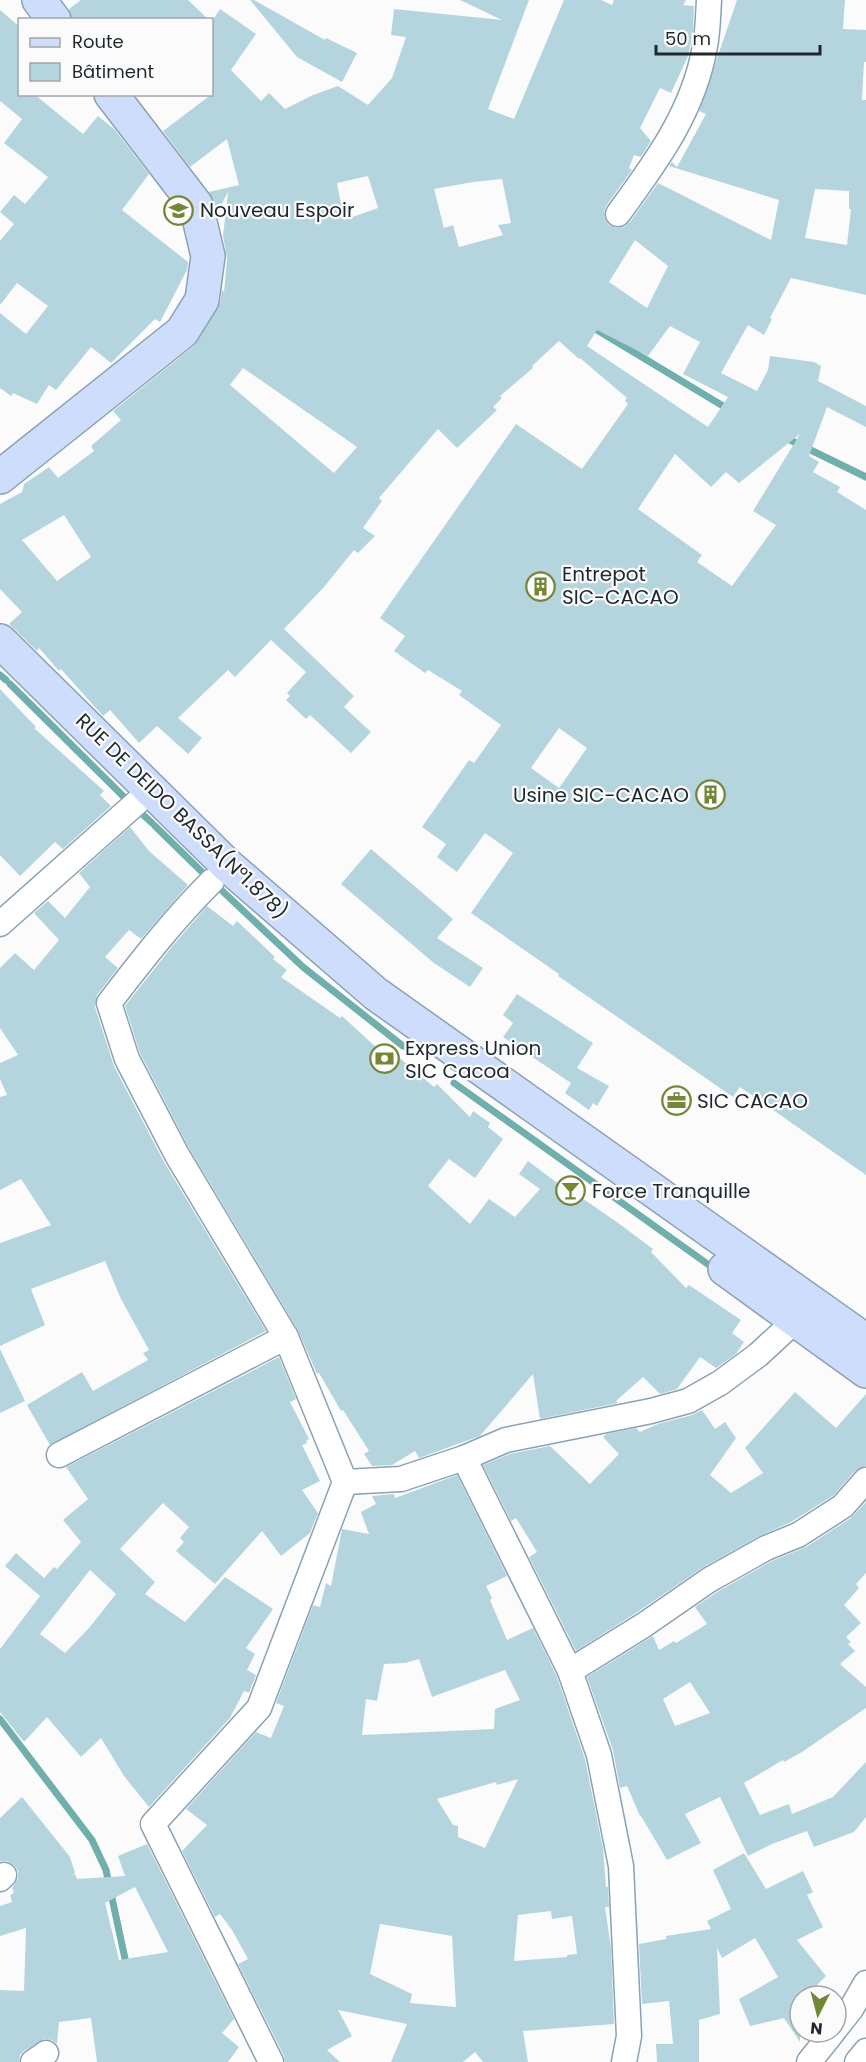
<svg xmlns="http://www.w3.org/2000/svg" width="866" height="2062" viewBox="0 0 866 2062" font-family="Poppins,sans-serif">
  <rect width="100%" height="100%" fill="#fbfbfb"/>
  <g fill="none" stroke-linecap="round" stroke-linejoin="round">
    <g stroke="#70afac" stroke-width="7">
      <path d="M592 327 728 409"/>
      <path d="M784 437 866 477"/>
      <path d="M0 675 6 680"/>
      <path d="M10 684 124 797"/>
      <path d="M138 810 152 823"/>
      <path d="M155 826 201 871"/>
      <path d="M216 885 303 967 403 1046"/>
      <path d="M454 1083 716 1270"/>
      <path d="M0 1719 92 1840 106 1870 127 1968"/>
    </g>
  </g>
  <g fill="#b5d5de" fill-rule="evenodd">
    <path d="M81 0H188L209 20H72L69 9Z"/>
    <path d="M250 0H254L325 40 326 38 357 53 342 82 297 57Z"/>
    <path d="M460 0H529L488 109 514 119 564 0H601L612 5 614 0H686L683 5 694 6 693 33 688 56 671 93 660 88 640 128 651 141 641 157 634 155 629 168 632 170 606 206 604 212 605 219 609 225 616 228 624 227 630 222 658 183 771 240 779 200 669 166 672 162 677 167 706 114 699 111 737 0H845L843 29 866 30V62H864L862 97V100H866V295L791 278 770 318 772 319 764 335 748 325 721 373 757 391 768 370 770 356 814 362 821 366 818 381 866 406V427L827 407 809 456 819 462 813 472 840 487 837 492 866 510V1175L740 1087 733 1097 558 976 559 974 471 913 513 853 485 833 457 872 437 857 446 844 422 827 469 760 474 763 501 725 459 695 462 691 428 670 425 673 394 651 405 636 380 618 516 424 582 469 628 404 625 401 627 398 580 358 579 359 559 341 532 366 533 368 500 396 502 398 493 407 497 410 457 448 438 429 379 498 382 501 363 528 375 536 358 553 354 550 324 587 284 629 354 696 344 707 371 732 351 753 310 715 306 719 286 700 290 696 287 693 306 672 271 640 235 677 228 670 178 718 202 738 188 754 157 726 139 743 110 710 103 716 61 669 59 671 39 648 37 651 9 624 22 612 0 589V504L22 492 24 484 49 467 58 478 94 451 91 446 121 420 113 411 194 346 220 303 222 290 224 292 227 259 223 236 228 192 217 213 209 192 239 185 227 139 190 167 163 131 212 94V21L220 9 256 34 231 70 261 101 269 93 285 109 313 95 338 86 368 105 392 78 406 37 391 35 394 9 502 20ZM368 176 378 208 344 220 337 183ZM502 179 511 223 498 225 503 235 459 247 453 225 444 228 434 189 473 182ZM815 189 849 191V209H851L847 245 805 238ZM635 240 668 266 647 308 609 282ZM670 326 700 342 683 374 728 397 708 427 587 346 597 330 648 356ZM243 368 357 447 334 473 230 385ZM800 434 753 511 776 525 732 586 697 562 702 555 638 509 675 454 711 487 726 472 739 483ZM64 515 91 557 57 581 22 540ZM559 728 587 748 559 788 531 768Z"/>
    <path d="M0 10 20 27V94H34L83 134 98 116 114 129 149 174 122 210 188 262 187 270 160 322 155 319 111 363 91 347 56 390 49 385 37 404 13 393 11 396 0 388V313L26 334 48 306 17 283 0 305V241L14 224 0 212 14 195 25 204 48 177 4 143 22 119 0 101Z"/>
    <path d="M0 689 36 727 34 728 104 791 100 795 111 806 63 849 55 842 20 876 0 855Z"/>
    <path d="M130 827 149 851 188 885 141 939 129 930 105 957 118 968 97 995 95 1007 114 1066 164 1162 266 1331 50 1445 27 1405 82 1372 93 1391 148 1360 143 1353 149 1350 121 1299 105 1261 31 1289 45 1325 0 1346V1243L51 1225 21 1179 0 1190V1097L7 1095 0 1079V1063L18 1055 0 1028V968L15 953 34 970 59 940 34 913 48 901 65 918 90 887 79 873Z"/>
    <path d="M371 849 453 919 437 938 483 968 470 987 434 963 341 884Z"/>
    <path d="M207 906 233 926 237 921 275 957 273 959 287 970 281 977 340 1018 342 1016 378 1049 383 1044 434 1087 437 1084 470 1117 473 1111 490 1123 488 1127 503 1139 475 1178 449 1159 428 1186 470 1224 489 1199 515 1217 540 1189 519 1174 528 1161 568 1191 569 1189 621 1225 653 1249 651 1252 686 1288 689 1285 741 1320 732 1333 744 1342 736 1354 716 1368 700 1357 677 1389 660 1394 643 1377 616 1401 618 1403 540 1419 533 1374 480 1436 419 1458 415 1451 392 1465 372 1466 364 1454 369 1451 343 1410 341 1411 319 1373 317 1374 298 1330 189 1148 140 1053 125 1006 170 949Z"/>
    <path d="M517 994 593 1043 577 1068 609 1086 597 1106 593 1103 589 1110 565 1093 571 1083 503 1037 513 1023 503 1015Z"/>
    <path d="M0 1349 25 1401 0 1413Z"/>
    <path d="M279 1357 296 1399 290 1402 309 1439 306 1441 307 1443 302 1445 320 1481 302 1490 318 1513 310 1533 281 1556 262 1531 215 1584 176 1551 184 1542 180 1538 189 1527 163 1503 120 1549 155 1582 145 1594 185 1622 225 1577 273 1609 246 1648 255 1654 247 1670 256 1675 249 1693 244 1691 230 1718 149 1807 124 1776 101 1738 81 1757 47 1717 24 1742 0 1712V1649L40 1596 5 1566 16 1553 44 1578 54 1567 57 1569 81 1542 63 1520 88 1499 66 1467ZM90 1570 116 1594 89 1628 65 1653 40 1634Z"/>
    <path d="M795 1392 836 1428 866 1394V1466L855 1471 834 1495 791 1522 759 1536 702 1568 636 1613 576 1651 529 1557 537 1552 516 1518 511 1521 483 1465 510 1454 550 1446 590 1484 619 1454 603 1437 606 1434 636 1428 640 1432 658 1424 692 1415 702 1410 715 1429 725 1422 736 1438 710 1475 731 1493 763 1473 745 1448Z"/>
    <path d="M457 1475 507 1576 486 1586 492 1598 490 1600 507 1640 533 1628 557 1677 585 1759 603 1848 606 1887H608L609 1907H605L611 1948 614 2024 523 2031 528 2062H483L475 2052 463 2062H391L407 2024 338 2010 352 2036 327 2050 340 2062H285L284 2056 238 1964 248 1959 232 1930 220 1914 215 1917 182 1851 207 1825 186 1809 256 1732 271 1738 284 1706 276 1703 313 1605 320 1607 326 1583 331 1586 342 1529 369 1534 361 1512 376 1504 372 1496 394 1494 395 1498ZM419 1659 432 1697 505 1670 520 1700 495 1709 494 1729 362 1735 366 1699 377 1701 384 1664 405 1663ZM518 1779 485 1848 458 1837V1826L453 1825 437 1799 496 1782 497 1785ZM551 1911 552 1919 572 1916 577 1954 567 1955V1957L514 1961 518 1915ZM380 1924 452 1936 456 2007 410 2003 412 1994 370 1974Z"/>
    <path d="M866 1502V1573L856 1584 859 1588 844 1605 861 1623 846 1637 851 1642 848 1644 855 1651 840 1664 866 1687V1708L802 1752 784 1762 783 1760 744 1783 760 1815 789 1804 792 1814 833 1797 866 1762V1817L854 1832 814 1847 807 1831 772 1844 748 1856 720 1797 685 1814 701 1843 667 1860 641 1816H640L627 1786 620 1788 613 1750 587 1677 653 1636 659 1650 674 1641 676 1643 707 1624 695 1607 717 1592 772 1561 806 1547 851 1518ZM690 1682 710 1713 675 1726 663 1699Z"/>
    <path d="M22 1797 70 1857 75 1873 71 1876 75 1874 77 1879 125 1876 118 1856 147 1844 234 2019 222 2033 239 2047 228 2062H97L91 2018 59 2022 57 2044 52 2040 44 2039 24 2051 20 2055 19 2062H0V1990L24 1991 26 1928 0 1936V1906L12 1902 10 1895 14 1893 12 1888 18 1878V1871L14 1865 7 1861H0V1818ZM135 1887 168 1952 119 1960 105 1903Z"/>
    <path d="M744 1853 766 1889 803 1871 813 1892 807 1895 823 1927 797 1940 826 1976 806 1996H800V2042L784 2018 750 2026 739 1999 778 1977 755 1938 722 1958 717 1948 720 2014 699 2020V2062H657L656 2044H673L669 2001 642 2004 639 1944 666 1939V1936L711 1929 707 1921 731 1909 713 1870Z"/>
  </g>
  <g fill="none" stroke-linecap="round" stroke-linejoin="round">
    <defs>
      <g id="street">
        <path d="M618 214C656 162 694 111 705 46 708 31 708 15 709 0"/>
        <path d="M212 881C174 919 142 960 109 1003L127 1059 177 1155 286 1337 345 1482 259 1708 153 1824 271 2062"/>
        <path d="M0 924 152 789"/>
        <path d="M59 1455 286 1337"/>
        <path d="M464 1458 570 1671 599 1755 621 1866 629 2036 624 2062"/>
        <path d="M345 1482 401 1479 464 1458 506 1440 651 1411 688 1401 720 1383 758 1355 785 1330 794 1319"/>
        <path d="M570 1671 644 1625 709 1580 766 1548 798 1535 843 1506 866 1480"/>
        <path d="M0 1879 4 1875"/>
        <path d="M836 2028 851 2009 866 1983"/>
        <path d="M33 2062 46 2053"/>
        <path d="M809 2062 833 2032"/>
        <path d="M857 2062 866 2051"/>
      </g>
      <g id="secondary">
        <path d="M39 0 54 20"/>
        <path d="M0 477 182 332 202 300 208 256 196 205 111 94"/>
        <path d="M0 641 227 865 376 994 866 1341"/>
        <path d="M725 1269 866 1371"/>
      </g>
    </defs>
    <use href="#street" stroke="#8aa2b3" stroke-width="27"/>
    <use href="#secondary" stroke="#8aa2b3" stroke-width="36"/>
    <use href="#street" stroke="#fff" stroke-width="24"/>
    <use href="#secondary" stroke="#ceddfb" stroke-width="33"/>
  </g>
  <defs>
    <symbol id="school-ring" viewBox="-11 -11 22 22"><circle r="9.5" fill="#fbfbfb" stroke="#748737" stroke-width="1.5"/><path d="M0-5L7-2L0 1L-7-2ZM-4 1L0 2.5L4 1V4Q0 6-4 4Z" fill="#748737"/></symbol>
    <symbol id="building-ring" viewBox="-11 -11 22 22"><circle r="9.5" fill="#fbfbfb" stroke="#748737" stroke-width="1.5"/><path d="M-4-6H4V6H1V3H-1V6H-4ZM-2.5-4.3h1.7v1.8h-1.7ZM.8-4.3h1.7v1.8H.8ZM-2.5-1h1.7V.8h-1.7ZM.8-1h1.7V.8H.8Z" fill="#748737"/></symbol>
    <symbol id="bank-ring" viewBox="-11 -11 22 22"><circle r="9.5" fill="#fbfbfb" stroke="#748737" stroke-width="1.5"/><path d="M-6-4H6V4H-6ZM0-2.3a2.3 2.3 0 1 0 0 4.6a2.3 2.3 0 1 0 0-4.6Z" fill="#748737"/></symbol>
    <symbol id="office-ring" viewBox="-11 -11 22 22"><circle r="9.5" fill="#fbfbfb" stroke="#748737" stroke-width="1.5"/><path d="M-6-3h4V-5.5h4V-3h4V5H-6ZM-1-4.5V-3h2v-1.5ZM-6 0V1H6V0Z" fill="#748737"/></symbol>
    <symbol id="bar-ring" viewBox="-11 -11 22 22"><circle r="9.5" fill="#fbfbfb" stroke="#748737" stroke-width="1.5"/><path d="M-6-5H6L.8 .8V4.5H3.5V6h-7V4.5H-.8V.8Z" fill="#748737"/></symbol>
  </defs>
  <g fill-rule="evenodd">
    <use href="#school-ring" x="162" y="194" width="33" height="33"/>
    <use href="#building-ring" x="524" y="570" width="33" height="33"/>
    <use href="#building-ring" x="694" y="778" width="33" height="33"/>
    <use href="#bank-ring" x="368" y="1042" width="33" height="33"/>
    <use href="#office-ring" x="660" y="1084" width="33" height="33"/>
    <use href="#bar-ring" x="554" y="1174" width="33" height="33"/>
  </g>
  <g text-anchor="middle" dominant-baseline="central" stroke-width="4.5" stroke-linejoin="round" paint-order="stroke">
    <g font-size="20" fill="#1f282f" stroke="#fbfbfb" text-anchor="start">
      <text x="200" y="210">Nouveau Espoir</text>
      <text x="562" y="574">Entrepot<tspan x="562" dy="23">SIC-CACAO</tspan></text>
      <text x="689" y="795" text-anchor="end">Usine SIC-CACAO</text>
      <text x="405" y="1048">Express Union<tspan x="405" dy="23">SIC Cacoa</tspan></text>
      <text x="697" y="1101">SIC CACAO</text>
      <text x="592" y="1191">Force Tranquille</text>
    </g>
    <g font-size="20" fill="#1f282f" stroke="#fbfbfb">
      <text transform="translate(182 816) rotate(44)">RUE DE DEIDO BASSA(N°1.878)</text>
    </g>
  </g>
  <rect x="18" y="18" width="195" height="78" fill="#fbfbfb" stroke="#a3a7a9" stroke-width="1.5"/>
  <rect x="30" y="38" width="30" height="9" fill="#ceddfb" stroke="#a3a7a9" stroke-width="1.5"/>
  <text x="72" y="48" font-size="18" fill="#1f282f">Route</text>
  <rect x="30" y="63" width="30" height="18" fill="#b5d5de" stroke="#a3a7a9" stroke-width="1.5"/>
  <text x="72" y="78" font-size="18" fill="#1f282f">Bâtiment</text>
  <g transform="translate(818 2014) rotate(186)"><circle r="28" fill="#fbfbfb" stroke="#a3a7a9" stroke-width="1.5"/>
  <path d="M0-4.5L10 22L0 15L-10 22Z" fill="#748737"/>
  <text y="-9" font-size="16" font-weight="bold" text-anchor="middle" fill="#1f282f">N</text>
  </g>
  <path d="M656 45v9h164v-9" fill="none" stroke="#1f282f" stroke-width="3"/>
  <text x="665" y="45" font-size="18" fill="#1f282f" stroke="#fbfbfb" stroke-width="4.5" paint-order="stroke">50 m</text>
</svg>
